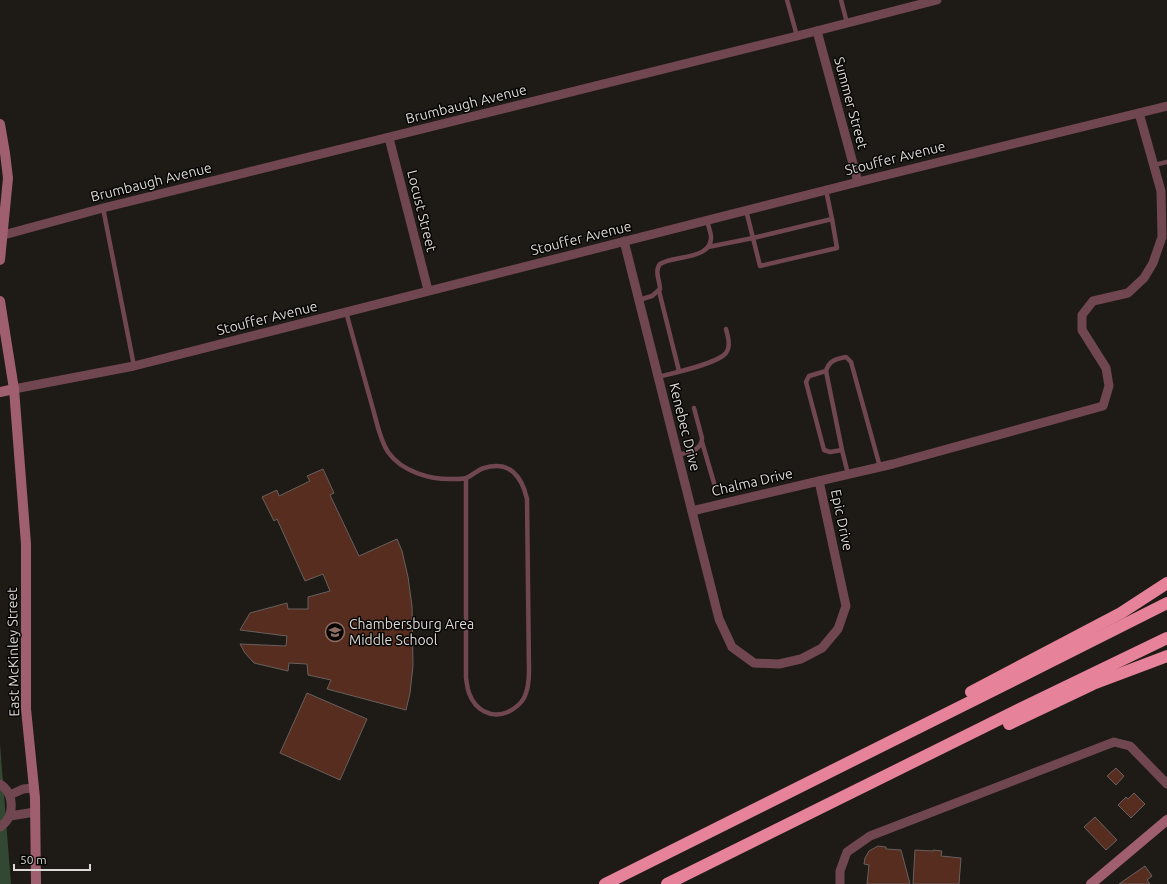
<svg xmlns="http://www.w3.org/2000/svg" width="1167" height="884" viewBox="0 0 1167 884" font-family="Ubuntu,sans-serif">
  <rect width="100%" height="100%" fill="#1e1a16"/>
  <path fill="#334833" d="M0 744 11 884H0Z"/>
  <g fill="#562d1e" stroke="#68615f">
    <path d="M323 469 334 493 330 495 359 556 397 539 402 551 408 577 412 606 413 666 410 693 406 710 327 689 331 680 308 675 307 664 289 663 288 671 254 663 245 653 240 644 286 646 287 636 240 630 250 613 287 603 288 609H308V597L330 591 323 574 305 581 277 519 274 521 262 497 277 490 279 496 310 481 307 476Z"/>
    <path d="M307 693 367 719 340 780 280 753Z"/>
    <path d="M1116 768 1124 776 1116 785 1107 776Z"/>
    <path d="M1134 793 1145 804 1131 818 1118 805 1126 797 1128 799Z"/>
    <path d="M1095 817 1117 840 1106 850 1084 827Z"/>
    <path d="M878 846 886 847V849L901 850 910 884H867L869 865 864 864 865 858 869 851Z"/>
    <path d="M915 850 933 851V850L942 851 941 856 961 858 959 884H913Z"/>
    <path d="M1145 866 1152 876 1147 880 1150 884H1119Z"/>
  </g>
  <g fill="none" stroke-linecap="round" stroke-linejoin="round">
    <g stroke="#704750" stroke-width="4.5">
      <path d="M787 0 797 36"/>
      <path d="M841 0 847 23"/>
      <path d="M1154 165 1167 162"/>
      <path d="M103 208 134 366"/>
      <path d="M746 210 753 238 832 219 826 190"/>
      <path d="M708 247 753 238 760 266 837 248 832 219"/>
      <path d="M659 291 679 371"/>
      <path d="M639 300 652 296 660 289C660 281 654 271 660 264 674 255 713 260 711 236 710 230 708 225 707 220"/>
      <path d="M346 312C355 344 364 377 373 409 377 423 380 440 388 452 402 472 431 480 454 479 457 479 463 479 466 478 472 476 477 470 484 468 510 460 522 477 527 499L529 671C529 681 528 690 524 698 520 705 514 709 508 712 491 719 475 710 469 693 467 688 467 683 466 678V478"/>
      <path d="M826 371 809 376 806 382 824 450 830 452 842 450"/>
      <path d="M658 377C673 373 717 364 726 353 731 346 728 337 726 329"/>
      <path d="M702 442 714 483"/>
      <path d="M678 455C688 452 702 451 702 438L694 408"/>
      <path d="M848 474 842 450 826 371C829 361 835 359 846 357L851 362 880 467"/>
    </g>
    <g stroke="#704750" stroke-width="9">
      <path d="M817 31 858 182"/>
      <path d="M389 138 428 290"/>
      <path d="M0 236 103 208 797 36 937 0"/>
      <path d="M624 241 719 619 732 647 754 663 779 664 801 659 822 648 838 629 846 606 819 481 893 464 1103 406 1109 386 1106 368 1082 330V315L1093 301 1128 293 1144 278 1153 263 1162 237 1161 191 1139 113"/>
      <path d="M14 389 134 366 858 182 1167 106"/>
      <path d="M692 511 819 481"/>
      <path d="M0 784C15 794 15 817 0 827"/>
      <path d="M10 795 23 789 34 788"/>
      <path d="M10 816 35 812"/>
      <path d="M840 884V871L847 852 870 836 1114 742 1130 746 1167 784"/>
    </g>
    <g stroke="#a05f6f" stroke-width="10">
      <path d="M0 124 5 153 8 178 0 260"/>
      <path d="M0 301 14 389 26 544V709L35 798 36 884"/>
      <path d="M0 392 14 389"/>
      <path d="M1091 884 1167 820"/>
    </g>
    <g stroke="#e7829b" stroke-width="12">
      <path d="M971 692 1121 613 1167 583"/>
      <path d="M1009 724 1093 684 1167 656"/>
      <path d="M605 884 1048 663 1167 603"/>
      <path d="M667 884 1020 709 1167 638"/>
    </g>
  </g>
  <defs>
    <symbol id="school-ring" viewBox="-11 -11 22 22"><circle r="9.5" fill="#070605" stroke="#8d6e63" stroke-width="1.5"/><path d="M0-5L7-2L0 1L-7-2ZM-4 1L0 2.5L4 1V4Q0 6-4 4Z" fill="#8d6e63"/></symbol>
  </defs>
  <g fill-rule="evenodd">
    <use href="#school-ring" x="324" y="621" width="22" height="22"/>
  </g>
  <g text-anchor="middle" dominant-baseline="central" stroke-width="3" stroke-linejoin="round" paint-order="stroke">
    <g font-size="14" fill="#dcd9d6" stroke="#070605">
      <text transform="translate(851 103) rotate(75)">Summer Street</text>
      <text transform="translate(466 104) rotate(-14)">Brumbaugh Avenue</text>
      <text transform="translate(895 158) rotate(-14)">Stouffer Avenue</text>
      <text transform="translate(151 182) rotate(-14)">Brumbaugh Avenue</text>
      <text transform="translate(422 211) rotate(76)">Locust Street</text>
      <text transform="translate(581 238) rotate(-14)">Stouffer Avenue</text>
      <text transform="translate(267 318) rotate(-14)">Stouffer Avenue</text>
      <text transform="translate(685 427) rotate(76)">Kenebec Drive</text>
      <text transform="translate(752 482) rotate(-13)">Chalma Drive</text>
      <text transform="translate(842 520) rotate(78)">Epic Drive</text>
      <text transform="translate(13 652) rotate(-91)">East McKinley Street</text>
    </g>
    <g font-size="14" fill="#dcd9d6" stroke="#070605" text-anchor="start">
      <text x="349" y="624">Chambersburg Area<tspan x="349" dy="16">Middle School</tspan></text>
    </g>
  </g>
  <path d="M14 864v6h76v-6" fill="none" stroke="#dcd9d6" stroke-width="2"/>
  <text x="20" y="864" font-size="12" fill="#dcd9d6" stroke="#070605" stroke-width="3" paint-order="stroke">50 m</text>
</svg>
